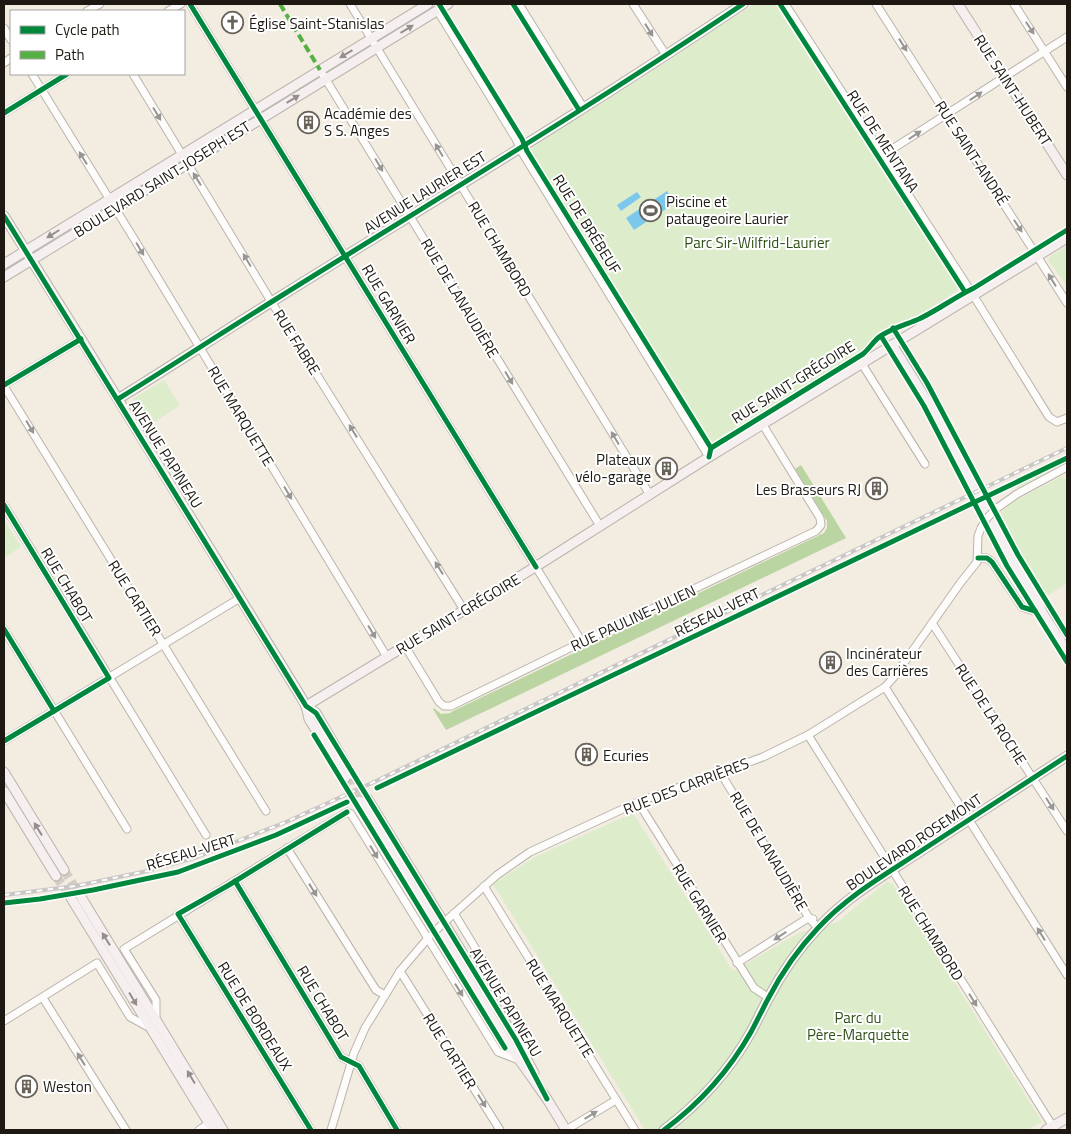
<svg xmlns="http://www.w3.org/2000/svg" width="1071" height="1134" viewBox="0 0 1071 1134" font-family="'Titillium Web',sans-serif">
  <rect width="100%" height="100%" fill="#f2ece1"/>
  <g fill="#ddedcb">
    <path d="M754 4H776L960 289 918 316 893 324 878 333 861 352 712 444 708 440 531 151 533 147 668 61Z"/>
    <path d="M1067 246V286L1048 260 1049 257Z"/>
    <path d="M164 380 180 405 149 426 133 399Z"/>
    <path d="M1064 461 1066 464 1018 489 1016 487 1024 482 1023 480Z"/>
    <path d="M1062 476 1067 482V583L1047 596 1036 580 1000 513 1013 502Z"/>
    <path d="M4 519 21 547 4 558Z"/>
    <path d="M633 813 733 971 799 933 838 922 865 899 887 882 893 884 1042 1122 1027 1130H645L493 884 535 857Z"/>
  </g>
  <path fill="#bad5a1" d="M801 465 846 538 446 730 433 709 434 708 441 714 451 713V712L824 533 827 528V521L795 469Z"/>
  <g fill="#7cc8ec">
    <path d="M667 191 675 203 634 230 626 218Z"/>
    <path d="M637 192 641 197 621 211 617 205Z"/>
  </g>
  <g fill="none" stroke-linecap="round" stroke-linejoin="round">
    <g stroke="#d2ccc2" stroke-width="9" stroke-dasharray="9 4.5" stroke-linecap="butt">
      <path d="M352 775 367 798"/>
      <path d="M345 778 359 801"/>
      <path d="M64 870 81 897"/>
      <path d="M56 876 71 898"/>
    </g>
    <defs>
      <g id="street">
        <path d="M190 4 582 642"/>
        <path d="M350 4 650 495"/>
        <path d="M519 4 583 107"/>
        <path d="M633 4 666 55"/>
        <path d="M785 4 970 290 1049 417 1057 422 1067 418"/>
        <path d="M876 4 1067 303"/>
        <path d="M1014 4 1067 87"/>
        <path d="M437 10 516 139 523 154 709 457"/>
        <path d="M87 11 100 4"/>
        <path d="M168 11 181 4"/>
        <path d="M4 28 11 40"/>
        <path d="M4 63 11 58"/>
        <path d="M320 70 600 526"/>
        <path d="M32 74 136 242 387 657"/>
        <path d="M133 74 277 311 464 610"/>
        <path d="M4 113 67 74"/>
        <path d="M883 155 1067 37"/>
        <path d="M862 364 925 464"/>
        <path d="M4 385 81 339"/>
        <path d="M4 386 266 811"/>
        <path d="M4 505 206 835"/>
        <path d="M997 508 1017 494 1067 467"/>
        <path d="M978 558H987L992 562 1022 607 1043 614"/>
        <path d="M932 623 1067 831"/>
        <path d="M4 629 127 829"/>
        <path d="M405 646 439 702 444 706H451L582 642 816 531 821 525 820 518 763 425"/>
        <path d="M885 687 1067 975"/>
        <path d="M808 735 1055 1130"/>
        <path d="M4 741 240 598"/>
        <path d="M720 772 809 918 818 928"/>
        <path d="M638 802 754 988 769 998"/>
        <path d="M287 848 376 990 385 995"/>
        <path d="M235 881 341 1057 359 1066 397 1130"/>
        <path d="M484 886 635 1130"/>
        <path d="M454 913 528 1035 525 1055"/>
        <path d="M178 914 311 1130"/>
        <path d="M449 918 497 875 530 852 638 802 763 757 808 735 885 687 894 677 961 582 977 562 978 536 981 528"/>
        <path d="M737 963 805 920 809 918 813 919"/>
        <path d="M400 971 500 1130"/>
        <path d="M43 998 126 1130"/>
        <path d="M156 1019V1000L124 949 347 812 351 814 498 1052 519 1060"/>
        <path d="M4 1021 97 963 130 1017 150 1028"/>
        <path d="M199 1130 213 1121"/>
        <path d="M331 1130 354 1053 365 1028 400 971 429 937"/>
        <path d="M566 1130 616 1100"/>
      </g>
      <g id="secondary">
        <path d="M958 4 1067 175"/>
        <path d="M4 216 81 339 301 697 306 706 316 713 352 775"/>
        <path d="M4 264 428 4"/>
        <path d="M4 277 448 4"/>
        <path d="M893 346 963 459 1032 589 1043 614"/>
        <path d="M118 399C173 365 226 330 281 296 435 200 592 106 743 4"/>
        <path d="M948 442 990 527 1032 602 1043 614 1067 651"/>
        <path d="M306 706 540 564 709 457 1067 238"/>
        <path d="M306 706 309 719 345 778"/>
        <path d="M4 772 64 870"/>
        <path d="M4 791 56 876"/>
        <path d="M367 798 516 1040 534 1073"/>
        <path d="M359 801 506 1041 547 1099 566 1130"/>
        <path d="M81 897 223 1130"/>
        <path d="M71 898 213 1130"/>
        <path d="M664 1130C699 1104 729 1071 751 1032 757 1021 762 1010 768 999 781 974 799 948 818 928 848 895 888 873 924 849 972 818 1019 787 1067 756"/>
        <path d="M1046 1130 1067 1118"/>
      </g>
    </defs>
    <use href="#street" stroke="#b9b4ac" stroke-width="9"/>
    <use href="#secondary" stroke="#b9b4ac" stroke-width="11"/>
    <use href="#street" stroke="#fdfcfa" stroke-width="7"/>
    <use href="#secondary" stroke="#f5efef" stroke-width="9"/>
    <defs>
      <path id="rail" d="M4 895 76 886 147 871 197 857 286 822 374 782 1067 448"/>
    </defs>
    <use href="#rail" stroke="#c9c7c5" stroke-width="4"/>
    <use href="#rail" stroke="#fff" stroke-width="2" stroke-dasharray="5.5" stroke-linecap="butt"/>
    <defs>
      <g id="street-bridge">
        <path d="M981 528 987 518 997 508"/>
        <path d="M433 933 449 918"/>
      </g>
    </defs>
    <use href="#street-bridge" stroke="#b9b4ac" stroke-width="9" stroke-linecap="butt"/>
    <use href="#street-bridge" stroke="#fdfcfa" stroke-width="7"/>
    <path stroke="#55b144" stroke-width="4" stroke-dasharray="8 4" stroke-linecap="butt" d="M280 4 320 70"/>
    <defs>
      <g id="cycleway">
        <path d="M190 4 536 567"/>
        <path d="M439 4 522 139 527 151 711 448 709 457"/>
        <path d="M513 4 579 110"/>
        <path d="M780 4 965 292"/>
        <path d="M4 113 67 74"/>
        <path d="M4 216 306 706 316 713 516 1040 547 1099"/>
        <path d="M893 328 927 383 1018 555 1067 635"/>
        <path d="M881 336 924 406 1007 566 1067 662"/>
        <path d="M4 385 81 339"/>
        <path d="M118 399C173 365 226 330 281 296 435 200 592 106 743 4"/>
        <path d="M711 448 863 354C869 349 873 342 879 337 892 328 905 325 919 319 938 310 955 297 974 288L1067 230"/>
        <path d="M4 505 109 678 4 741"/>
        <path d="M978 558H987L992 562 1022 607 1035 611"/>
        <path d="M4 629 54 711"/>
        <path d="M314 735 505 1048"/>
        <path d="M377 788 1067 458"/>
        <path d="M235 881 341 1057 359 1066 397 1130"/>
        <path d="M4 903 40 899 93 890 178 872 276 835 347 802"/>
        <path d="M311 1130 178 914 229 885 347 812"/>
        <path d="M664 1130C699 1104 729 1071 751 1032 757 1021 762 1010 768 999 781 974 799 948 818 928 848 895 888 873 924 849 972 818 1019 787 1067 756"/>
      </g>
    </defs>
    <use href="#cycleway" stroke="#fff" stroke-width="8"/>
    <use href="#cycleway" stroke="#00873e" stroke-width="5"/>
  </g>
  <defs><path id="oneway-solid" d="M-6-.8H1V-3.2L6.5 0L1 3.2V.8H-6Z" transform="scale(1.25)"/></defs>
  <g fill="#989692">
    <use href="#oneway-solid" transform="translate(1030 28) rotate(57)"/>
    <use href="#oneway-solid" transform="translate(649 30) rotate(58)"/>
    <use href="#oneway-solid" transform="translate(903 45) rotate(58)"/>
    <use href="#oneway-solid" transform="translate(976 96) rotate(-33)"/>
    <use href="#oneway-solid" transform="translate(157 114) rotate(59)"/>
    <use href="#oneway-solid" transform="translate(915 135) rotate(-33)"/>
    <use href="#oneway-solid" transform="translate(439 150) rotate(-121)"/>
    <use href="#oneway-solid" transform="translate(83 158) rotate(-122)"/>
    <use href="#oneway-solid" transform="translate(379 165) rotate(59)"/>
    <use href="#oneway-solid" transform="translate(197 179) rotate(-122)"/>
    <use href="#oneway-solid" transform="translate(1018 226) rotate(57)"/>
    <use href="#oneway-solid" transform="translate(140 249) rotate(59)"/>
    <use href="#oneway-solid" transform="translate(247 260) rotate(-121)"/>
    <use href="#oneway-solid" transform="translate(1052 280) rotate(-122)"/>
    <use href="#oneway-solid" transform="translate(509 378) rotate(59)"/>
    <use href="#oneway-solid" transform="translate(30 427) rotate(59)"/>
    <use href="#oneway-solid" transform="translate(353 431) rotate(-122)"/>
    <use href="#oneway-solid" transform="translate(615 438) rotate(-121)"/>
    <use href="#oneway-solid" transform="translate(288 493) rotate(59)"/>
    <use href="#oneway-solid" transform="translate(439 568) rotate(-122)"/>
    <use href="#oneway-solid" transform="translate(372 632) rotate(59)"/>
    <use href="#oneway-solid" transform="translate(1050 804) rotate(57)"/>
    <use href="#oneway-solid" transform="translate(374 852) rotate(59)"/>
    <use href="#oneway-solid" transform="translate(313 890) rotate(58)"/>
    <use href="#oneway-solid" transform="translate(1041 934) rotate(-122)"/>
    <use href="#oneway-solid" transform="translate(780 936) rotate(147)"/>
    <use href="#oneway-solid" transform="translate(459 990) rotate(58)"/>
    <use href="#oneway-solid" transform="translate(973 1000) rotate(58)"/>
    <use href="#oneway-solid" transform="translate(81 1059) rotate(-122)"/>
    <use href="#oneway-solid" transform="translate(482 1101) rotate(58)"/>
    <use href="#oneway-solid" transform="translate(591 1115) rotate(-31)"/>
  </g>
  <g fill="#948f8c">
    <use href="#oneway-solid" transform="translate(407 29) rotate(-31)"/>
    <use href="#oneway-solid" transform="translate(346 54) rotate(149)"/>
    <use href="#oneway-solid" transform="translate(293 99) rotate(-31)"/>
    <use href="#oneway-solid" transform="translate(53 234) rotate(148)"/>
    <use href="#oneway-solid" transform="translate(38 829) rotate(-122)"/>
    <use href="#oneway-solid" transform="translate(106 939) rotate(-122)"/>
    <use href="#oneway-solid" transform="translate(133 999) rotate(59)"/>
    <use href="#oneway-solid" transform="translate(191 1077) rotate(-121)"/>
  </g>
  <defs>
    <symbol id="church-ring" viewBox="-11 -11 22 22"><circle r="9.5" fill="#fff" stroke="#68635a" stroke-width="1.5"/><path d="M-1.2-6h2.4v3.5h3.3v2.4h-3.3V6h-2.4V-.1h-3.3v-2.4h3.3Z" fill="#68635a"/></symbol>
    <symbol id="building-ring" viewBox="-11 -11 22 22"><circle r="9.5" fill="#fff" stroke="#68635a" stroke-width="1.5"/><path d="M-4-6H4V6H1V3H-1V6H-4ZM-2.5-4.3h1.7v1.8h-1.7ZM.8-4.3h1.7v1.8H.8ZM-2.5-1h1.7V.8h-1.7ZM.8-1h1.7V.8H.8Z" fill="#68635a"/></symbol>
    <symbol id="stadium-ring" viewBox="-11 -11 22 22"><circle r="9.5" fill="#fff" stroke="#68635a" stroke-width="1.5"/><path d="M0-5a6.5 5 0 1 0 0 10a6.5 5 0 1 0 0-10ZM-3.5-1.8h7v3.6h-7Z" fill="#68635a"/></symbol>
  </defs>
  <g fill-rule="evenodd">
    <use href="#church-ring" x="220" y="10" width="25" height="25"/>
    <use href="#building-ring" x="296" y="110" width="25" height="25"/>
    <use href="#stadium-ring" x="638" y="198" width="25" height="25"/>
    <use href="#building-ring" x="654" y="456" width="25" height="25"/>
    <use href="#building-ring" x="864" y="476" width="25" height="25"/>
    <use href="#building-ring" x="818" y="650" width="25" height="25"/>
    <use href="#building-ring" x="574" y="742" width="25" height="25"/>
    <use href="#building-ring" x="14" y="1074" width="25" height="25"/>
  </g>
  <g text-anchor="middle" dominant-baseline="central" stroke-width="4" stroke-linejoin="round" paint-order="stroke">
    <g font-size="15" fill="#1d1912" stroke="#fff" text-anchor="start">
      <text x="249" y="23">Église Saint-Stanislas</text>
      <text x="324" y="113">Académie des<tspan x="324" dy="17">S S. Anges</tspan></text>
      <text x="666" y="201">Piscine et<tspan x="666" dy="17">pataugeoire Laurier</tspan></text>
      <text x="651" y="459" text-anchor="end">Plateaux<tspan x="651" dy="17">vélo-garage</tspan></text>
      <text x="861" y="489" text-anchor="end">Les Brasseurs RJ</text>
      <text x="846" y="653">Incinérateur<tspan x="846" dy="17">des Carrières</tspan></text>
      <text x="603" y="755">Ecuries</text>
      <text x="43" y="1086">Weston</text>
    </g>
    <g font-size="15" fill="#1d1912" stroke="#fff">
      <text transform="translate(1013 90) rotate(57)">RUE SAINT-HUBERT</text>
      <text transform="translate(883 141) rotate(57)">RUE DE MENTANA</text>
      <text transform="translate(972 153) rotate(57)">RUE SAINT-ANDRÉ</text>
      <text transform="translate(162 179) rotate(-32)">BOULEVARD SAINT-JOSEPH EST</text>
      <text transform="translate(425 192) rotate(-32)">AVENUE LAURIER EST</text>
      <text transform="translate(587 224) rotate(58)">RUE DE BRÉBEUF</text>
      <text transform="translate(500 249) rotate(59)">RUE CHAMBORD</text>
      <text transform="translate(460 298) rotate(59)">RUE DE LANAUDIÈRE</text>
      <text transform="translate(389 304) rotate(59)">RUE GARNIER</text>
      <text transform="translate(297 342) rotate(58)">RUE FABRE</text>
      <text transform="translate(793 382) rotate(-32)">RUE SAINT-GRÉGOIRE</text>
      <text transform="translate(241 416) rotate(59)">RUE MARQUETTE</text>
      <text transform="translate(166 454) rotate(58)">AVENUE PAPINEAU</text>
      <text transform="translate(67 585) rotate(59)">RUE CHABOT</text>
      <text transform="translate(135 598) rotate(58)">RUE CARTIER</text>
      <text transform="translate(717 612) rotate(-26)">RÉSEAU-VERT</text>
      <text transform="translate(458 614) rotate(-31)">RUE SAINT-GRÉGOIRE</text>
      <text transform="translate(633 618) rotate(-25)">RUE PAULINE-JULIEN</text>
      <text transform="translate(991 714) rotate(57)">RUE DE LA ROCHE</text>
      <text transform="translate(686 786) rotate(-21)">RUE DES CARRIÈRES</text>
      <text transform="translate(914 842) rotate(-34)">BOULEVARD ROSEMONT</text>
      <text transform="translate(769 851) rotate(59)">RUE DE LANAUDIÈRE</text>
      <text transform="translate(191 852) rotate(-17)">RÉSEAU-VERT</text>
      <text transform="translate(700 903) rotate(58)">RUE GARNIER</text>
      <text transform="translate(931 933) rotate(58)">RUE CHAMBORD</text>
      <text transform="translate(506 1002) rotate(59)">AVENUE PAPINEAU</text>
      <text transform="translate(323 1003) rotate(59)">RUE CHABOT</text>
      <text transform="translate(560 1008) rotate(58)">RUE MARQUETTE</text>
      <text transform="translate(255 1016) rotate(58)">RUE DE BORDEAUX</text>
      <text transform="translate(450 1051) rotate(58)">RUE CARTIER</text>
    </g>
    <g font-size="15" fill="#2f5117" stroke="#fff">
      <text x="757" y="242">Parc Sir-Wilfrid-Laurier</text>
      <text x="858" y="1017">Parc du<tspan x="858" dy="17">Père-Marquette</tspan></text>
    </g>
  </g>
  <rect width="1071" height="1134" fill="none" stroke="#1d1912" stroke-width="10"/>
  <rect x="10" y="10" width="175" height="65" fill="#ffffff" stroke="#a5a3a0"/>
  <rect x="20" y="26" width="25" height="8" fill="#00873e" stroke="#a5a3a0"/>
  <text x="55" y="35" font-size="15" fill="#1d1912">Cycle path</text>
  <rect x="20" y="51" width="25" height="8" fill="#55b144" stroke="#a5a3a0"/>
  <text x="55" y="60" font-size="15" fill="#1d1912">Path</text>
</svg>
